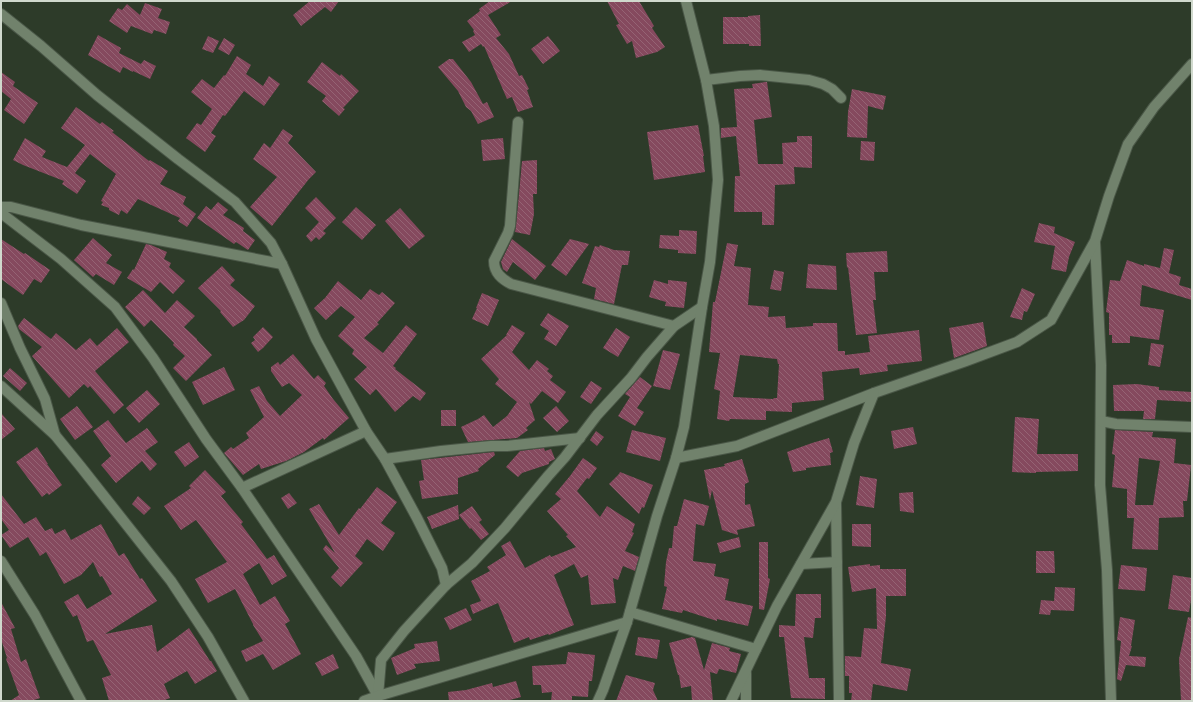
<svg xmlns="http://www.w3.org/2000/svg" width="1193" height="702" viewBox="0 0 1193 702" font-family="'IBM Plex Sans',sans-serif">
  <defs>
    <pattern id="building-back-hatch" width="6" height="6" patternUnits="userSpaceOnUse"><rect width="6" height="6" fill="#85495e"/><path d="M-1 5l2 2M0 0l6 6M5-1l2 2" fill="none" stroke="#956374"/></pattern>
  </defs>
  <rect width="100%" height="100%" fill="#2d3b29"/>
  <g fill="url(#building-back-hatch)" fill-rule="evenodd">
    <path d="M310 1H339L331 12 325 7 301 26 293 15Z"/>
    <path d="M490 1H512L488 15 501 35 496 38 509 54 519 76 522 75 529 89 527 90 533 107 518 112 512 97 507 99 484 46 483 47 481 44 469 52 462 42 475 35 473 31 474 30 467 21 480 11 479 9Z"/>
    <path d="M607 1H639L654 26 652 28 665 47 657 52 636 58 632 41 627 44 616 25 619 24Z"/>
    <path d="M145 3 162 9 158 18 170 22 166 34 154 30 152 34 131 26 127 33 109 21 118 8 122 10 127 4 140 15Z"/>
    <path d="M760 15 761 46H749V44H723V17H748V16Z"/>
    <path d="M98 35 121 48 119 53 141 64 144 60 156 66 150 79 133 71V72L123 67 120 73 88 55Z"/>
    <path d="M208 36 219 41 213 53 202 49Z"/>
    <path d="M548 36 560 51 543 64 531 49Z"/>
    <path d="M224 38 235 45 229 55 218 49Z"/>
    <path d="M237 56 251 65 246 74 263 86 269 76 280 84 264 106 244 91 225 116 223 115 211 133 216 136 205 152 186 138 197 123 201 125 212 109 191 92 202 79 214 88 224 75 225 76Z"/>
    <path d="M449 59H453L471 82 483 104 487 102 494 117 478 124 471 111 466 107 458 91 438 67Z"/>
    <path d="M322 62 340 76 341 74 359 91 343 108 345 109 339 116 322 101 326 96 307 82Z"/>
    <path d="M1 72 15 82 13 86 38 103 24 124 4 110 11 99 1 91Z"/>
    <path d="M765 82H767L772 117 754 120 758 164H783L782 143 797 142V136H812V168L794 167 795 184 775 185 774 225H762V212H734L735 176H740L736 136 721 138V128L737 127 734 89 753 88 752 84Z"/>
    <path d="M852 89 886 96 883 110 868 106 867 138 847 137 848 112Z"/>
    <path d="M76 107 100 124 102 122 114 131 112 132 149 161 150 160 168 171 160 184 186 197 183 204 196 214 187 227 178 221 180 218 138 199 127 214 121 210 119 215 109 210V208L101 205 103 202 101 201 116 174 90 154 75 173 86 181 77 194 62 184 64 181 23 165 13 160 25 138 46 151 42 157 67 167 85 145 61 128Z"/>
    <path d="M698 125 704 156H703L705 172 654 180 647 132Z"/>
    <path d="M283 129 293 136 288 143 316 172 309 179 272 226 250 207 277 177 253 159 264 143 270 148Z"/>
    <path d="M503 138 505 159 483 161 481 140Z"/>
    <path d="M861 141 875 142 874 161 860 160Z"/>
    <path d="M537 160V194H533L534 214 530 235 515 232 516 226 522 161Z"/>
    <path d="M316 197 336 218 323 231 326 233 319 240 316 237 311 242 306 236 319 222 305 208Z"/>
    <path d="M218 202 228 210 223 215 244 228 243 231 255 240 248 250 236 242 234 244 197 218 206 206 211 210Z"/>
    <path d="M356 207 376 225 362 240 342 222Z"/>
    <path d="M400 208 425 236 409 249 385 221Z"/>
    <path d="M1039 223 1055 227 1054 233 1075 242 1069 257 1066 272 1051 269 1055 246 1034 242Z"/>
    <path d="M679 230 697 231 696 254 678 253V250L659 248 660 235 679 236Z"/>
    <path d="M93 238 112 255 106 263 122 272 114 285 96 274 93 277 74 260Z"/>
    <path d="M1 239 24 254 25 253 50 270 41 283 34 279 23 295 1 279Z"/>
    <path d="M512 239 546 266 535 280 513 262 507 272 503 269 501 262Z"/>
    <path d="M570 239 589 244 566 276 551 265Z"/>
    <path d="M727 243 738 245 734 266 751 268 748 305 769 307 768 317 785 316 786 328 813 326V323H837L838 351H845V355L870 352 868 336 919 330 922 361 887 365 888 371 860 375 859 368 822 372 824 400 792 403V412L766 411V420L730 419 729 421 717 419 720 391 714 389 720 353 709 352 713 302H715ZM740 355 777 359 778 364H779L777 398H774L773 399 733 397Z"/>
    <path d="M146 244 151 245 167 252 164 259 171 263 169 267 185 281 173 294 160 282 151 292 127 278 133 269 134 270Z"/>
    <path d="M600 245 614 250 630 251 628 265H622L614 304 594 299 596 288 582 283 595 246 599 247Z"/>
    <path d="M1164 248 1174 250 1169 273 1181 277 1179 285 1192 289V300L1142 285 1140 306 1164 310 1159 340 1130 336V343H1112V335H1109V313L1106 312 1110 280 1120 281 1127 260 1144 266V264L1160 268Z"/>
    <path d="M887 251 888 272H874L876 300H873L877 333 856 335 848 267 847 268 846 253Z"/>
    <path d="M808 264 836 266 837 290 806 288Z"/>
    <path d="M222 266 235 280 230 285 255 306 244 320 233 327 220 312 221 311 198 288Z"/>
    <path d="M774 270 784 272 781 291 770 289Z"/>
    <path d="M654 280 668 284V280L687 282 684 308 665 306 666 302 649 297Z"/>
    <path d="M338 281 361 300 370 289 379 295 382 292 395 303 377 323 379 324 364 338 383 353 406 325 417 334 393 366 396 368 395 369 426 393 420 401 413 396 395 412 376 389 370 395 354 379 367 367 352 354 354 350 338 336 355 317 341 306 326 320 314 308 325 298Z"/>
    <path d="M1022 288 1035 294 1027 312 1024 311 1022 320 1010 317Z"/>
    <path d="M143 290 165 313 177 300 195 316 184 327 197 339V340L212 355 186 381 173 368 185 356 173 345 174 343 151 320 144 327 125 307Z"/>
    <path d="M482 293 499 300 488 326 472 319 477 308H476Z"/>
    <path d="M548 313 569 326 556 346 544 339 549 331 540 325Z"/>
    <path d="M24 318 51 339 56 333 76 350 90 338 97 346 117 328 129 342 95 371 124 405 114 414 90 386 88 388 84 384 69 398 32 356 42 347 19 329 18 326Z"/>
    <path d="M983 322 987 346 954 358 949 328Z"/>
    <path d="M512 325 525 333 512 352 529 370 537 360 549 369 547 371 553 376 550 380 566 392 558 403 542 391 531 404 529 402 535 420 526 428 528 430 517 438 468 442 461 427 478 419 484 415 493 427 507 416 517 402 495 384 499 379 481 359 507 335H506Z"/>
    <path d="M263 327 273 337 263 348 258 352 251 343 255 340 253 337Z"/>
    <path d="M616 328 630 337 618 357 603 348Z"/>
    <path d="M1151 343 1164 345 1160 367 1148 365Z"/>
    <path d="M663 350 680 354 670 390 653 386Z"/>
    <path d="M293 354 314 379 318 375 326 383 324 386 333 399 349 418 324 440 323 438 304 452 286 461 261 469 259 464 243 475 224 453 231 447 233 449 249 438 246 433 264 417 250 390 259 386 267 401 280 416 302 395 289 383 282 387 271 371V367L278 362 280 365Z"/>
    <path d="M224 367 235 390 203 405 192 382Z"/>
    <path d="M10 368 27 383 20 391 3 376Z"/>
    <path d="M640 377 652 386 637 408 644 412 635 426 618 416 630 397 625 394Z"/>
    <path d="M591 381 602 388 591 404 580 397Z"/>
    <path d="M1137 384 1159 387V390L1192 392V402L1157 400 1155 419H1143L1144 411H1114L1113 385Z"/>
    <path d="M147 390 160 404 139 423 126 408Z"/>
    <path d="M77 406 93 427 75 440 60 419Z"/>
    <path d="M556 406 569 421 557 432 543 418Z"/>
    <rect x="441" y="410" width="15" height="16"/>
    <path d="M1 413 15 429 1 440Z"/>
    <path d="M1015 417 1039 419 1037 454H1078V471L1036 472V473L1012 472Z"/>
    <path d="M108 420 126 443 147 428 158 442 145 451 157 464 150 471 142 461 116 483 101 465 111 456 93 431Z"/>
    <path d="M913 427 917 444 894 449 891 431Z"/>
    <path d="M632 430 666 438 660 461 626 452Z"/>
    <path d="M1115 430 1153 432 1152 437 1176 439 1174 463 1191 465 1187 501H1183L1184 517 1159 518 1158 550 1132 549 1134 518H1127V489L1112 487 1115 455 1112 454ZM1139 458 1160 461 1153 505H1135Z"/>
    <path d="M596 431 604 437 597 446 590 440Z"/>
    <path d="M829 438 833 452 830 453 831 465 806 468V470L793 472 787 452 812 443Z"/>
    <path d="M189 442 199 457 185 467 174 452Z"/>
    <path d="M37 447 48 464H47L62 485 49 495 47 493 42 497 16 462Z"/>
    <path d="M544 448 545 451 551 449 555 459 549 462V464L522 473 518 477 506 467 520 451Z"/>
    <path d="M494 452 495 455 478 469 479 471 458 478V494L422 499 419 481 424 480 421 460Z"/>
    <path d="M583 458 597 468 589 479 587 478 577 491 600 517 607 506 635 524 632 532 634 533 625 551 639 557 635 571 623 566 618 580 613 578 616 603 591 605 588 575 581 578 574 564 554 575 574 625 549 635 548 634 530 640 529 637 514 643 498 603 473 614 470 605 481 601 471 581 490 571 487 567 506 555 501 546 510 541 525 568 550 555 551 557 576 547 566 536 568 535 547 511 561 499 555 494 570 476Z"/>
    <path d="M742 459 749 482 745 484V505L750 504 755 526 737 530 738 535 722 530 712 490 710 500 704 470 725 466 724 464Z"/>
    <path d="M205 470 226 492 221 496 243 522 241 524 267 559 274 555 287 576 272 585 259 563 243 574 260 605 275 596 290 621 285 624 301 654 273 670 263 654 246 662 241 651 263 641 253 625V624L235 589 208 603 195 579 227 562 196 520 181 530 164 506 191 488 189 486Z"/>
    <path d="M620 472 653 485 644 508 642 507 639 514 609 484 619 474Z"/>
    <path d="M860 476 877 479 874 508 856 505Z"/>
    <path d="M377 487 397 502 381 523 395 533 383 551 367 539 355 556 363 563 341 587 331 577 339 568 323 549 326 545 335 553 309 509 319 504 339 535 359 508 360 509Z"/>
    <path d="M913 492 914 513 900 511 899 493Z"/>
    <path d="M289 493 297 503 288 509 281 498Z"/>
    <path d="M1 494 24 524 36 517 45 531 52 528 55 534 65 529 71 540 101 524 119 556 124 553 140 579 142 578 157 601 105 634 152 625 157 652 189 628 210 661H211L217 671 195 684 187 671 164 684 170 698 162 701H109L102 678 111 675 93 640 87 642 77 615 73 617 64 602 78 594 87 609 112 594 102 576 100 577 93 562 81 575 64 584 46 552 40 556 28 537 10 548 1 535 9 530 1 519Z"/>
    <path d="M138 496 151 508 144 515 132 504Z"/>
    <path d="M684 499 709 506 704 526 696 524 693 561 716 564 714 576 729 579 725 600 753 606 748 626 717 619V621L683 610 682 613 662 609 667 587 664 586 666 562 669 548H672L674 526H677Z"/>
    <path d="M458 505 459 519 432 529 427 517Z"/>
    <path d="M472 506 482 520 479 522 489 534 481 540 471 528 470 529 459 515Z"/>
    <path d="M852 524H871V547L852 546Z"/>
    <path d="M739 537 741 547 720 553 717 543Z"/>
    <path d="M759 542H768V578L770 579 764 610 759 609Z"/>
    <path d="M1036 551H1054L1055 573H1036Z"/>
    <path d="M870 564V566L880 565V569H906V596H886V616L881 663 911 669 907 691 873 684 871 701H851L852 693H849V676H845V656L861 657 864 628 877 629 876 588 852 592 848 567Z"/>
    <path d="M1121 565 1147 568 1145 591 1118 589Z"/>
    <path d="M1173 575 1192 578V594L1189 612 1168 609Z"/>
    <path d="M1055 587 1075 588 1074 611 1051 610 1050 615 1039 614 1041 600 1054 601Z"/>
    <path d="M796 594H821V618H815L813 638 804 637 809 678H825V699L791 698 784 637H779V625L795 626Z"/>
    <path d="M1 602 15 628 11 629 21 662 26 659 40 698 31 701H10L19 695 6 659 7 658 1 639Z"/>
    <path d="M466 608 472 620 450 630 444 618Z"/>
    <path d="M1120 617 1135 620 1131 646H1132L1129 656 1146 657 1145 667 1126 665 1121 681 1117 679 1121 641 1117 640Z"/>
    <path d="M1188 617 1192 618V701H1181L1179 659Z"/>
    <path d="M638 637 660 640 657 659 635 655Z"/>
    <path d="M692 637 695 638 704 670 712 643 730 648 729 651 741 654 736 673 719 669 717 674 710 672 713 701H692L691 686 681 688 679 675H678L669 643Z"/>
    <path d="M437 641 440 661 414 664 416 668 397 675 391 658 415 648 414 644Z"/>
    <path d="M568 652 595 655 592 681H589L588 697 572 696V701H551L552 692 542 693 541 685H533L532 666 566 664Z"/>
    <path d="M333 654 339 668 322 676 315 663Z"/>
    <path d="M626 675 655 683 653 690 658 701H616Z"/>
    <path d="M516 681 521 697 506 701H449L448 692 466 690 492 683 493 687Z"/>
  </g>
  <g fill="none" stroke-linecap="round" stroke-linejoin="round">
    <defs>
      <g id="minor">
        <path d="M1 14 41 46 97 95 178 159 235 202 271 243 282 264 316 339 366 431 385 459 417 518 442 568 446 585"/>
        <path d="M706 80 740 76 760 75 809 80 823 84 832 89 841 98"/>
        <path d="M518 122 510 226 508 233 494 261C494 273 502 279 511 284L674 326"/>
        <path d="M1 207H11L81 225 282 264"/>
        <path d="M1 213 61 259 115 307 153 358 206 439 242 488 356 656 378 696"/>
        <path d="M1095 242 1101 365 1100 485 1107 570 1111 701"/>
        <path d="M1 303 20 348 45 399 55 435"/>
        <path d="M1 386 55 435 81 467 171 581 208 637 244 701"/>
        <path d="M1101 421 1116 424 1192 427"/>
        <path d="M676 458 737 446 874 393 966 361 1017 342 1051 320 1095 241 1109 196 1128 144 1154 107 1192 64"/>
        <path d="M385 459 441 451 491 446H507L580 438"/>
        <path d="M242 488 366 431"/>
        <path d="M836 503 839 701"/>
        <path d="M1 561 35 615 81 701"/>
        <path d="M801 564 837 562"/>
        <path d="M630 612 756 649"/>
        <path d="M746 673V701"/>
        <path d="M378 696 381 660 404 631 446 585 472 563 505 528 548 476 565 457 597 415 631 378 647 357 674 326 702 307"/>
        <path d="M364 701 378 696 627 622"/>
        <path d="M598 701 603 690 627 622 657 516 676 458 684 427 702 307 710 262 718 180 714 126 706 80 686 1"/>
        <path d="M731 701 777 606 836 502 854 443 874 393"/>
      </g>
    </defs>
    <use href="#minor" stroke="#4a5747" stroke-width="12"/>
    <use href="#minor" stroke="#71826c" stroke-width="10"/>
  </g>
  <rect width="1193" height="702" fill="none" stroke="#d0d9cd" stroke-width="4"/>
</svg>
